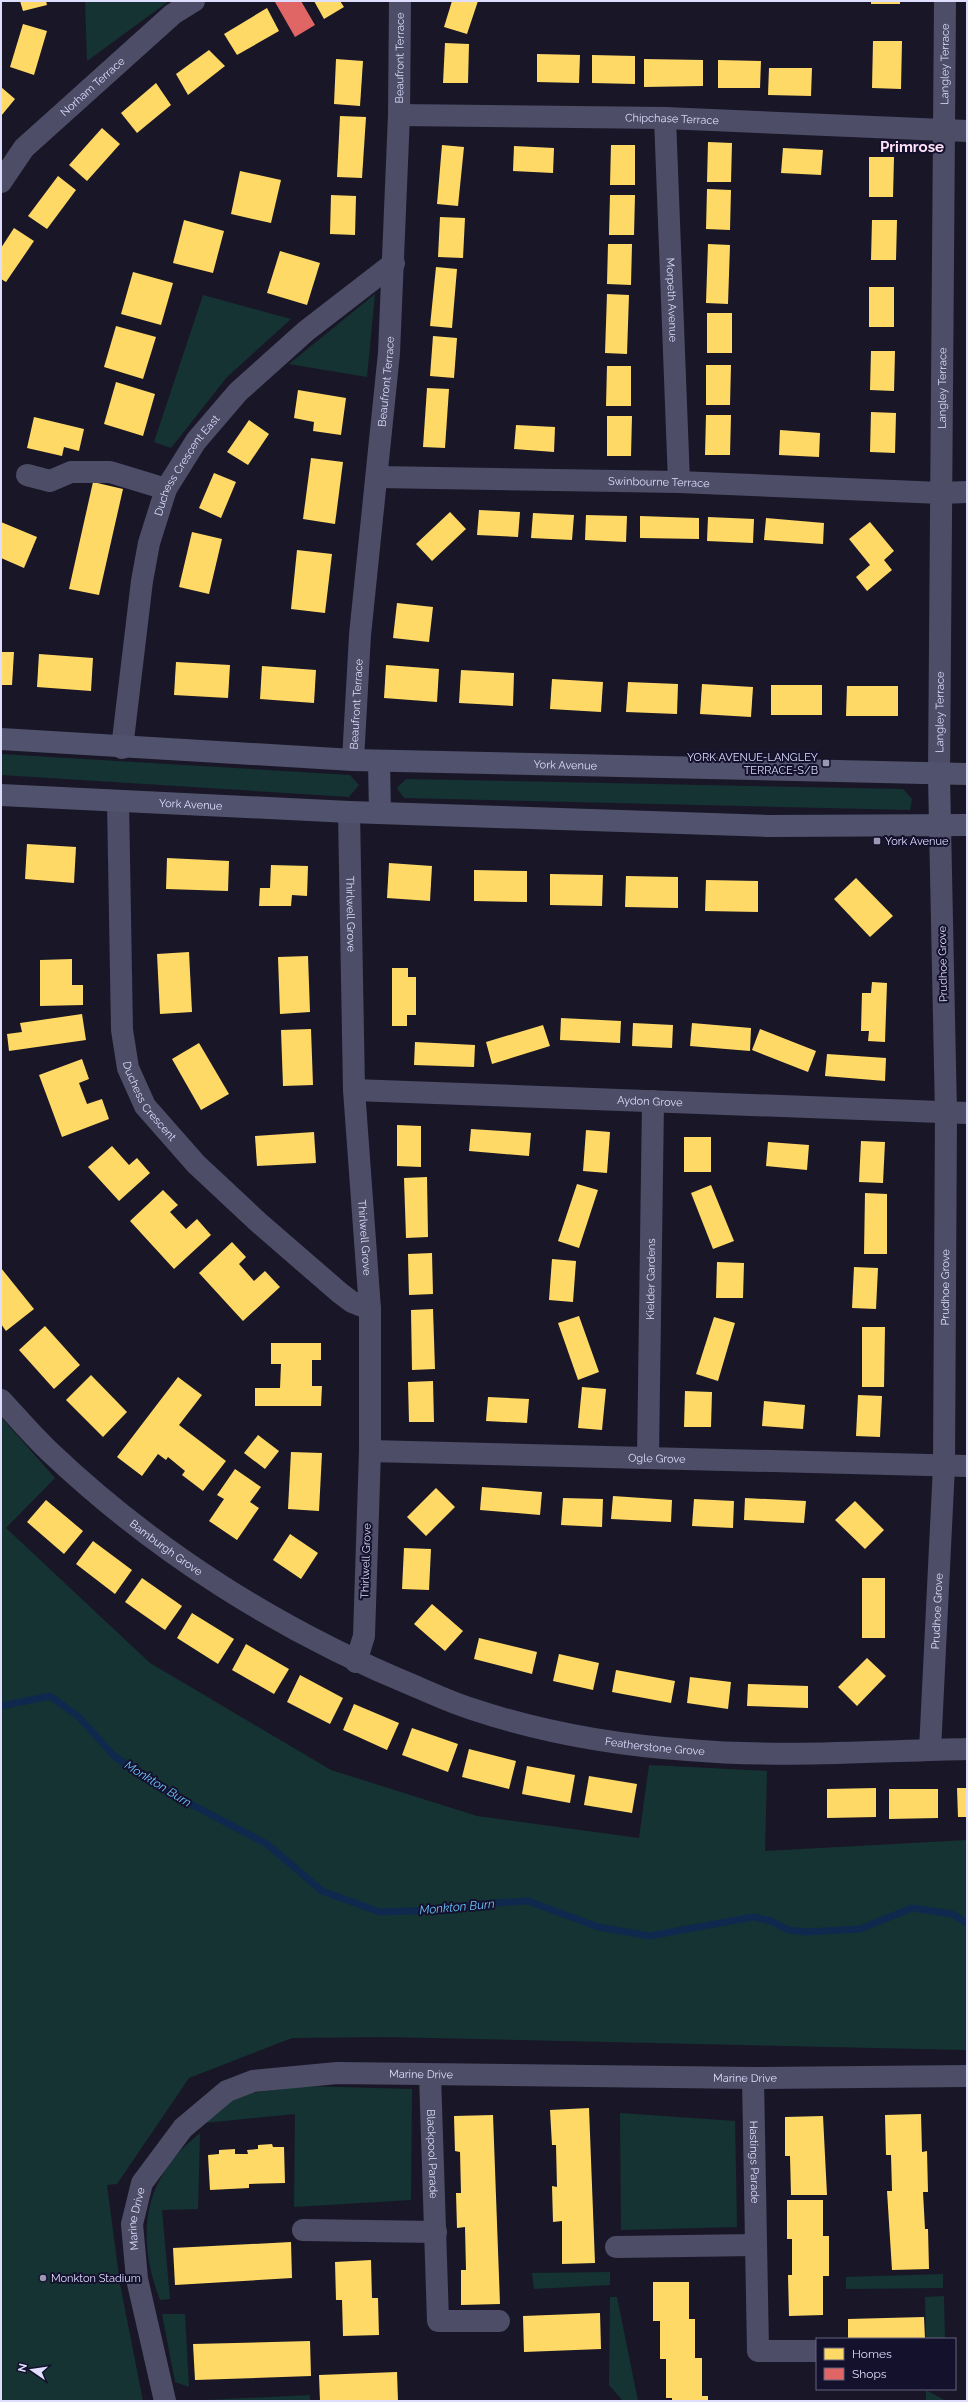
<svg xmlns="http://www.w3.org/2000/svg" width="968" height="2402" viewBox="0 0 968 2402" font-family="Raleway,sans-serif">
  <rect width="100%" height="100%" fill="#191727"/>
  <g fill="#153332">
    <path d="M85 1H169L87 61Z"/>
    <path d="M375 294 367 377 289 364Z"/>
    <path d="M203 295 291 319 227 377 171 448 154 442Z"/>
    <path d="M1 754 350 775 359 785 349 797 1 775Z"/>
    <path d="M406 779 903 789 912 799 910 810 404 798 397 788Z"/>
    <path d="M1 1417 55 1478 6 1528 150 1663 331 1770 477 1816 639 1838 649 1765 767 1771 765 1851 967 1840V2050L385 2037 292 2038 189 2078 117 2184 107 2185 120 2284 143 2401H1Z"/>
    <path d="M303 2086 412 2089 411 2200 294 2207 295 2114 204 2123 238 2095Z"/>
    <path d="M620 2113 735 2121 737 2227 621 2230Z"/>
    <path d="M200 2133 198 2209 162 2210 170 2299 160 2300C141 2250 139 2199 176 2156 183 2147 192 2140 200 2133Z"/>
    <path d="M610 2272V2285L534 2289 532 2273Z"/>
    <path d="M943 2274V2288L846 2289V2277Z"/>
    <path d="M944 2296 945 2339H926L925 2297Z"/>
    <path d="M610 2297H617L638 2401H623L609 2385Z"/>
    <path d="M162 2314H185L189 2387 175 2382Z"/>
    <path d="M926 2390 944 2400V2401H926Z"/>
    <path d="M310 2395V2401H185Z"/>
  </g>
  <g fill="#ffd966">
    <path d="M20 1H46L47 5 23 11Z"/>
    <path d="M314 1H340L344 7 324 19Z"/>
    <path d="M452 1H478L467 34 444 27Z"/>
    <rect x="871" y="1" width="29" height="3"/>
    <path d="M267 8 279 31 237 55 224 34Z"/>
    <path d="M23 24 47 31 34 75 10 67Z"/>
    <path d="M873 41H902L901 89 872 88Z"/>
    <path d="M445 43 469 44 468 83H443Z"/>
    <path d="M209 50 225 66 188 95 176 74Z"/>
    <path d="M537 54 580 55 579 83 537 82Z"/>
    <path d="M592 55 635 56V84L592 83Z"/>
    <path d="M336 59 363 61 360 106 334 104Z"/>
    <path d="M644 59 703 60V86L644 87Z"/>
    <path d="M718 60 761 61 760 88H718Z"/>
    <path d="M769 68H812L811 96 768 95Z"/>
    <path d="M156 83 171 105 137 133 121 113Z"/>
    <path d="M1 87 15 99 1 116Z"/>
    <path d="M340 116 366 117 362 178 337 177Z"/>
    <path d="M102 128 120 144 87 181 69 165Z"/>
    <path d="M708 142 732 143 731 182H707Z"/>
    <path d="M442 145 464 147 458 206 437 204Z"/>
    <path d="M611 145H635V185H610Z"/>
    <path d="M514 146 554 148 553 173 513 171Z"/>
    <path d="M783 148 823 150 821 175 781 173Z"/>
    <path d="M869 157H894L893 197H869Z"/>
    <path d="M240 171 281 180 271 223 231 214Z"/>
    <path d="M58 176 76 190 47 229 28 216Z"/>
    <path d="M707 189 731 190 730 230 706 229Z"/>
    <path d="M331 195 356 196 355 235 330 234Z"/>
    <path d="M610 195H635L634 235H609Z"/>
    <path d="M440 217 465 218 463 258 438 257Z"/>
    <path d="M184 220 224 231 213 273 173 263Z"/>
    <path d="M872 220H897L896 260H871Z"/>
    <path d="M14 228 34 241 6 282 1 279V248Z"/>
    <path d="M608 244H632L631 285 607 284Z"/>
    <path d="M708 244 730 245 728 304 706 303Z"/>
    <path d="M280 251 320 263 307 305 267 293Z"/>
    <path d="M436 267 457 269 452 328 430 326Z"/>
    <path d="M133 272 173 283 161 325 121 314Z"/>
    <rect x="869" y="287" width="25" height="40"/>
    <path d="M607 294 629 295 627 354 605 353Z"/>
    <rect x="707" y="313" width="25" height="40"/>
    <path d="M116 326 156 337 143 379 104 367Z"/>
    <path d="M433 336 457 338 454 378 430 376Z"/>
    <path d="M871 351H895L894 391 870 390Z"/>
    <path d="M706 365H731L730 405H706Z"/>
    <path d="M607 366H631V406H606Z"/>
    <path d="M116 382 155 394 143 436 104 424Z"/>
    <path d="M427 388 449 389 445 448 423 447Z"/>
    <path d="M298 390 346 398 341 435 313 431 314 422 294 418Z"/>
    <path d="M871 412 896 413 895 453 870 452Z"/>
    <path d="M706 415H731L730 455H705Z"/>
    <path d="M607 416H632L631 456H607Z"/>
    <path d="M34 417 84 429 79 451 64 447 62 456 27 448Z"/>
    <path d="M249 420 269 434 248 465 227 452Z"/>
    <path d="M516 425 555 427 554 452 514 449Z"/>
    <path d="M780 430 820 433 819 457 779 455Z"/>
    <path d="M311 458 343 462 335 524 303 519Z"/>
    <path d="M214 473 236 482 221 518 199 508Z"/>
    <path d="M93 482 123 489 99 595 69 589Z"/>
    <path d="M479 510 520 512 518 537 477 535Z"/>
    <path d="M450 512 466 529 432 561 416 544Z"/>
    <path d="M533 513 574 515 572 540 531 538Z"/>
    <path d="M586 515 627 516 626 542 585 540Z"/>
    <path d="M640 516 699 518V539L640 538Z"/>
    <path d="M708 517 754 519 753 543 707 541Z"/>
    <path d="M766 518 824 523 823 544 764 540Z"/>
    <path d="M1 522 37 537 24 568 1 558Z"/>
    <path d="M870 522 894 551 884 560 892 570 867 591 856 577 870 565 849 539Z"/>
    <path d="M192 532 222 539 209 594 179 587Z"/>
    <path d="M297 550 332 554 325 613 291 609Z"/>
    <path d="M397 603 433 607 429 642 393 638Z"/>
    <path d="M1 652H14L12 685H1Z"/>
    <path d="M39 654 93 658 91 691 37 687Z"/>
    <path d="M176 662 230 665 228 698 174 695Z"/>
    <path d="M386 665 439 669 437 702 384 698Z"/>
    <path d="M262 666 316 670 314 703 260 699Z"/>
    <path d="M461 670 514 673 513 706 459 703Z"/>
    <path d="M552 679 603 682 601 712 550 709Z"/>
    <path d="M628 682 678 684 677 714 626 712Z"/>
    <path d="M702 684 753 687 751 717 700 714Z"/>
    <rect x="771" y="685" width="51" height="30"/>
    <path d="M847 686H898V716H846Z"/>
    <path d="M27 844 76 847 74 883 25 879Z"/>
    <path d="M167 858 229 861 228 891 166 889Z"/>
    <path d="M389 863 432 866 430 901 387 898Z"/>
    <path d="M271 865 308 866 307 896 292 895 291 906H259L260 888H270Z"/>
    <path d="M474 870 527 871V902L474 901Z"/>
    <path d="M550 874 603 875 602 906 550 905Z"/>
    <path d="M626 876 678 877V908L625 907Z"/>
    <path d="M856 878 893 916 870 937 834 899Z"/>
    <path d="M706 880 758 881V912L705 911Z"/>
    <path d="M189 952 192 1012 160 1014 157 954Z"/>
    <path d="M308 956 310 1012 280 1014 278 957Z"/>
    <path d="M72 959V985H83V1005L40 1006V960Z"/>
    <path d="M392 968H408V977H416V1015H407V1026H392Z"/>
    <path d="M872 982 887 983 885 1042 868 1041 869 1031H861L862 993H871Z"/>
    <path d="M82 1014 86 1040 9 1051 7 1034 22 1032 20 1023Z"/>
    <path d="M561 1018 621 1021 620 1043 560 1040Z"/>
    <path d="M633 1023 673 1025 672 1048 632 1046Z"/>
    <path d="M692 1023 751 1028 750 1051 690 1046Z"/>
    <path d="M543 1025 550 1046 492 1064 486 1042Z"/>
    <path d="M311 1029 313 1085 283 1086 281 1030Z"/>
    <path d="M760 1029 816 1051 808 1072 752 1050Z"/>
    <path d="M415 1042 475 1045 474 1067 414 1065Z"/>
    <path d="M199 1043 229 1094 201 1110 172 1059Z"/>
    <path d="M827 1054 886 1058 885 1081 825 1076Z"/>
    <path d="M82 1059 89 1079 79 1083 87 1104 102 1099 109 1119 62 1137 39 1075Z"/>
    <path d="M397 1125 421 1126V1167L397 1166Z"/>
    <path d="M471 1129 531 1133 529 1156 469 1151Z"/>
    <path d="M586 1130 610 1132 607 1173 583 1171Z"/>
    <path d="M314 1132 316 1163 257 1166 255 1136Z"/>
    <rect x="684" y="1137" width="27" height="35"/>
    <path d="M861 1141 885 1142 883 1183 859 1182Z"/>
    <path d="M768 1142 809 1145 807 1170 766 1166Z"/>
    <path d="M112 1146 129 1165 137 1158 150 1173 119 1201 88 1167Z"/>
    <path d="M427 1177 428 1237 406 1238 404 1178Z"/>
    <path d="M577 1184 598 1190 579 1248 558 1241Z"/>
    <path d="M711 1185 734 1241 713 1249 691 1193Z"/>
    <path d="M163 1190 178 1205 170 1212 186 1229 197 1219 211 1235 174 1269 130 1221Z"/>
    <path d="M865 1193 887 1194V1254H864Z"/>
    <path d="M232 1242 246 1257 239 1264 254 1281 265 1271 280 1287 243 1321 199 1273Z"/>
    <path d="M432 1253 433 1294 409 1295 408 1254Z"/>
    <path d="M552 1259 576 1261 573 1302 549 1300Z"/>
    <path d="M717 1262 744 1263 743 1298H716Z"/>
    <path d="M854 1267 878 1268 876 1309 852 1308Z"/>
    <path d="M1 1268 34 1309 6 1331 1 1324Z"/>
    <path d="M433 1309 435 1369 412 1370 411 1310Z"/>
    <path d="M579 1316 599 1372 578 1380 558 1323Z"/>
    <path d="M714 1317 735 1323 718 1381 696 1374Z"/>
    <path d="M45 1326 80 1365 54 1389 19 1350Z"/>
    <path d="M862 1327H885L884 1387H862Z"/>
    <path d="M271 1343H321V1360H312V1386H322L321 1406H255V1388H280L281 1364H271Z"/>
    <path d="M91 1375 127 1412 103 1437 66 1400Z"/>
    <path d="M178 1377 202 1395 179 1425 226 1461 203 1491 182 1475 185 1471 168 1457 166 1460 158 1454 142 1476 117 1457Z"/>
    <path d="M433 1381 434 1422H409L408 1382Z"/>
    <path d="M582 1387 606 1389 602 1430 578 1428Z"/>
    <path d="M685 1391 712 1392 711 1427H684Z"/>
    <path d="M858 1395 882 1396 880 1437 856 1436Z"/>
    <path d="M488 1397 529 1399 527 1423 486 1421Z"/>
    <path d="M764 1401 805 1405 803 1429 762 1426Z"/>
    <path d="M258 1435 279 1451 265 1469 244 1453Z"/>
    <path d="M291 1452 322 1453 319 1511 288 1509Z"/>
    <path d="M235 1469 261 1487 250 1502 259 1508 237 1540 209 1521 224 1499 217 1495Z"/>
    <path d="M482 1487 542 1492 540 1515 480 1510Z"/>
    <path d="M436 1488 455 1507 426 1536 407 1517Z"/>
    <path d="M613 1496 672 1500 671 1522 611 1519Z"/>
    <path d="M563 1498 603 1499 602 1527 561 1525Z"/>
    <path d="M745 1498 806 1501 804 1523 744 1520Z"/>
    <path d="M694 1499 734 1501 733 1528 692 1526Z"/>
    <path d="M46 1500 83 1531 64 1554 27 1522Z"/>
    <path d="M855 1501 884 1530 865 1549 835 1520Z"/>
    <path d="M290 1534 318 1553 301 1579 273 1560Z"/>
    <path d="M93 1541 132 1570 115 1594 76 1564Z"/>
    <path d="M404 1548 431 1549 429 1590 402 1589Z"/>
    <path d="M142 1578 182 1606 165 1630 125 1602Z"/>
    <rect x="862" y="1578" width="23" height="60"/>
    <path d="M432 1604 463 1631 445 1651 414 1624Z"/>
    <path d="M192 1613 234 1639 218 1664 177 1638Z"/>
    <path d="M479 1638 537 1652 532 1674 474 1659Z"/>
    <path d="M246 1644 289 1669 274 1694 232 1670Z"/>
    <path d="M559 1654 599 1663 593 1690 553 1681Z"/>
    <path d="M867 1658 886 1676 857 1706 838 1687Z"/>
    <path d="M616 1670 675 1681 671 1703 612 1692Z"/>
    <path d="M300 1675 343 1698 330 1724 287 1702Z"/>
    <path d="M690 1677 731 1682 728 1709 687 1703Z"/>
    <path d="M748 1684 808 1686V1708L747 1706Z"/>
    <path d="M354 1704 399 1723 387 1750 343 1730Z"/>
    <path d="M412 1728 458 1744 448 1772 402 1755Z"/>
    <path d="M469 1749 516 1761 509 1789 462 1777Z"/>
    <path d="M527 1766 575 1775 570 1803 522 1794Z"/>
    <path d="M589 1776 637 1784 632 1813 584 1805Z"/>
    <path d="M876 1788V1817L827 1818V1789Z"/>
    <path d="M957 1788H967V1817H958Z"/>
    <path d="M889 1789H938V1818L889 1819Z"/>
    <path d="M589 2108 595 2263 562 2264V2221L553 2222 552 2186 557 2187 556 2145H552L550 2110Z"/>
    <path d="M921 2114 922 2152 927 2151 928 2192H923L925 2229H928L929 2269 892 2270 887 2191H892L891 2155H886L885 2115Z"/>
    <path d="M493 2115 500 2304 461 2305V2270H466L465 2227 457 2228 456 2193H461L460 2152 455 2151 454 2116Z"/>
    <path d="M823 2116 827 2195H791L790 2156H785V2117Z"/>
    <path d="M272 2144 273 2147H284L285 2183 249 2184V2188L210 2190 208 2155 219 2154V2150L235 2149V2154H248L247 2150 258 2149V2145Z"/>
    <path d="M787 2200H823V2236H829V2276H823V2315L789 2316 788 2275H792V2239H787Z"/>
    <path d="M291 2242 292 2278 175 2285 173 2248Z"/>
    <path d="M371 2260 372 2298H378L379 2335 343 2336 342 2300H336L335 2262Z"/>
    <path d="M653 2282H689V2319H695V2358H702V2396H708V2401H672V2398H666V2359H660V2321H653Z"/>
    <path d="M600 2313 601 2349 524 2352 523 2316Z"/>
    <path d="M924 2317 925 2339H848V2319Z"/>
    <path d="M310 2341 311 2376 195 2380 193 2344Z"/>
    <path d="M397 2372 398 2401H320L319 2375Z"/>
  </g>
  <path fill="#e06666" d="M277 1H301L315 25 295 37 275 2Z"/>
  <g fill="none" stroke-linecap="round" stroke-linejoin="round">
    <path stroke="#0e294d" stroke-width="7" d="M1 1706 50 1696 79 1717 114 1756 162 1789 267 1844 322 1891 380 1912 436 1910 479 1904 528 1901 598 1927 649 1936 753 1917 771 1921 788 1930 806 1932 860 1929 912 1908 952 1914 967 1923"/>
    <g stroke="#4d4d68" stroke-width="22">
      <path id="s1" d="M399 115 665 118 967 131"/>
      <path id="s2" d="M665 118 679 482"/>
      <path id="s3" d="M1 182 24 148 173 14 194 1"/>
      <path d="M27 475 50 481 71 472H110L166 489"/>
      <path id="s4" d="M377 477 679 482 941 493 967 492"/>
      <path id="s5" d="M122 748 142 581 149 543 166 489 196 441 238 392 306 331 394 263"/>
      <path id="s6" d="M353 760 360 635 389 353 399 115 400 1"/>
      <path id="s7" d="M939 775 945 1"/>
      <path id="s8" d="M118 801 122 1030 128 1068 145 1106 196 1164 258 1222 340 1293 352 1302 370 1309"/>
      <path id="s9" d="M349 812 354 1090 370 1309V1451L364 1636 356 1662"/>
      <path id="s10" d="M354 1090 967 1113"/>
      <path id="s11" d="M1 1400C17 1417 32 1435 49 1451 155 1552 282 1632 417 1687 435 1695 453 1703 472 1709 541 1732 615 1745 688 1750 780 1758 874 1751 967 1749"/>
      <path id="s12" d="M370 1451 967 1466"/>
      <path id="s13" d="M648 1458 653 1101"/>
      <path id="s14" d="M930 1750 944 1466 946 1114 940 825"/>
      <path id="s15" d="M430 2075 438 2321H499"/>
      <path id="s16" d="M753 2078 758 2351H817"/>
      <path d="M303 2230 436 2232"/>
      <path d="M616 2247 755 2245"/>
      <path id="s17" d="M165 2401 137 2279 132 2224 142 2183 183 2128 227 2091 253 2081 337 2073 753 2078 967 2076"/>
    </g>
    <g stroke="#51526d" stroke-width="22">
      <path id="s18" d="M1 739 353 760 967 774"/>
      <path d="M379 761 380 813"/>
      <path d="M939 775 940 825"/>
      <path id="s19" d="M1 795 349 812 768 826 967 825"/>
    </g>
  </g>
  <g fill="#9a98b3" stroke="#14112d" stroke-width="1.5">
    <rect x="822" y="759" width="8" height="8" rx="2"/>
    <rect x="873" y="837" width="8" height="8" rx="2"/>
    <circle cx="43" cy="2278" r="4"/>
  </g>
  <g text-anchor="middle" dominant-baseline="central" stroke-width="4" stroke-linejoin="round" paint-order="stroke">
    <g font-size="11" fill="#dfdeff" stroke="#14112d">
      <text stroke="none"><textPath href="#s6" startOffset="704">Beaufront Terrace</textPath></text>
      <text stroke="none"><textPath href="#s7" startOffset="711">Langley Terrace</textPath></text>
      <text stroke="none"><textPath href="#s3" startOffset="133">Norham Terrace</textPath></text>
      <text stroke="none"><textPath href="#s1" startOffset="273">Chipchase Terrace</textPath></text>
      <text stroke="none"><textPath href="#s2" startOffset="182">Morpeth Avenue</textPath></text>
      <text stroke="none"><textPath href="#s6" startOffset="380">Beaufront Terrace</textPath></text>
      <text stroke="none"><textPath href="#s7" startOffset="387">Langley Terrace</textPath></text>
      <text stroke="none"><textPath href="#s5" startOffset="294">Duchess Crescent East</textPath></text>
      <text stroke="none"><textPath href="#s4" startOffset="282">Swinbourne Terrace</textPath></text>
      <text stroke="none"><textPath href="#s6" startOffset="56">Beaufront Terrace</textPath></text>
      <text stroke="none"><textPath href="#s7" startOffset="63">Langley Terrace</textPath></text>
      <text stroke="none"><textPath href="#s18" startOffset="565">York Avenue</textPath></text>
      <text stroke="none"><textPath href="#s19" startOffset="190">York Avenue</textPath></text>
      <text stroke="none"><textPath href="#s9" startOffset="102">Thirlwell Grove</textPath></text>
      <text transform="translate(943 964) rotate(-91)">Prudhoe Grove</text>
      <text stroke="none"><textPath href="#s8" startOffset="307">Duchess Crescent</textPath></text>
      <text stroke="none"><textPath href="#s10" startOffset="296">Aydon Grove</textPath></text>
      <text stroke="none"><textPath href="#s9" startOffset="426">Thirlwell Grove</textPath></text>
      <text stroke="none"><textPath href="#s13" startOffset="179">Kielder Gardens</textPath></text>
      <text stroke="none"><textPath href="#s14" startOffset="463">Prudhoe Grove</textPath></text>
      <text stroke="none"><textPath href="#s12" startOffset="287">Ogle Grove</textPath></text>
      <text stroke="none"><textPath href="#s11" startOffset="222">Bamburgh Grove</textPath></text>
      <text transform="translate(366 1561) rotate(-88)">Thirlwell Grove</text>
      <text stroke="none"><textPath href="#s14" startOffset="139">Prudhoe Grove</textPath></text>
      <text stroke="none"><textPath href="#s11" startOffset="756">Featherstone Grove</textPath></text>
      <text stroke="none"><textPath href="#s17" startOffset="545">Marine Drive</textPath></text>
      <text stroke="none"><textPath href="#s17" startOffset="869">Marine Drive</textPath></text>
      <text stroke="none"><textPath href="#s15" startOffset="79">Blackpool Parade</textPath></text>
      <text stroke="none"><textPath href="#s16" startOffset="84">Hastings Parade</textPath></text>
      <text stroke="none"><textPath href="#s17" startOffset="186">Marine Drive</textPath></text>
    </g>
    <g font-size="11" fill="#dfdeff" stroke="#14112d" text-anchor="start">
      <text x="818" y="757" text-anchor="end">YORK AVENUE-LANGLEY<tspan x="818" dy="13">TERRACE-S/B</tspan></text>
      <text x="885" y="841">York Avenue</text>
      <text x="51" y="2278">Monkton Stadium</text>
    </g>
    <g font-size="12" font-style="italic" fill="#6cc5ff" stroke="#14112d">
      <text transform="translate(158 1784) rotate(32)">Monkton Burn</text>
      <text transform="translate(457 1907) rotate(-5)">Monkton Burn</text>
    </g>
    <g font-size="15" font-weight="bold" fill="#ffe0f6" stroke="#14112d">
      <text x="912" y="147">Primrose</text>
    </g>
  </g>
  <rect width="968" height="2402" fill="none" stroke="#dfdeff" stroke-width="4"/>
  <rect x="816" y="2338" width="140" height="52" fill="#14112d" stroke="#656381"/>
  <rect x="824" y="2348" width="20" height="12" fill="#ffd966" stroke="#656381"/>
  <text x="852" y="2358" font-size="12" fill="#dfdeff">Homes</text>
  <rect x="824" y="2368" width="20" height="12" fill="#e06666" stroke="#656381"/>
  <text x="852" y="2378" font-size="12" fill="#dfdeff">Shops</text>
  <g transform="translate(32 2370) rotate(283)" stroke="#14112d" stroke-width="3" paint-order="stroke">
  <path d="M0-3L7 15L0 10L-7 15Z" fill="#dfdeff"/>
  <text y="-6" font-size="11" font-weight="bold" text-anchor="middle" fill="#dfdeff">N</text>
  </g>
</svg>
